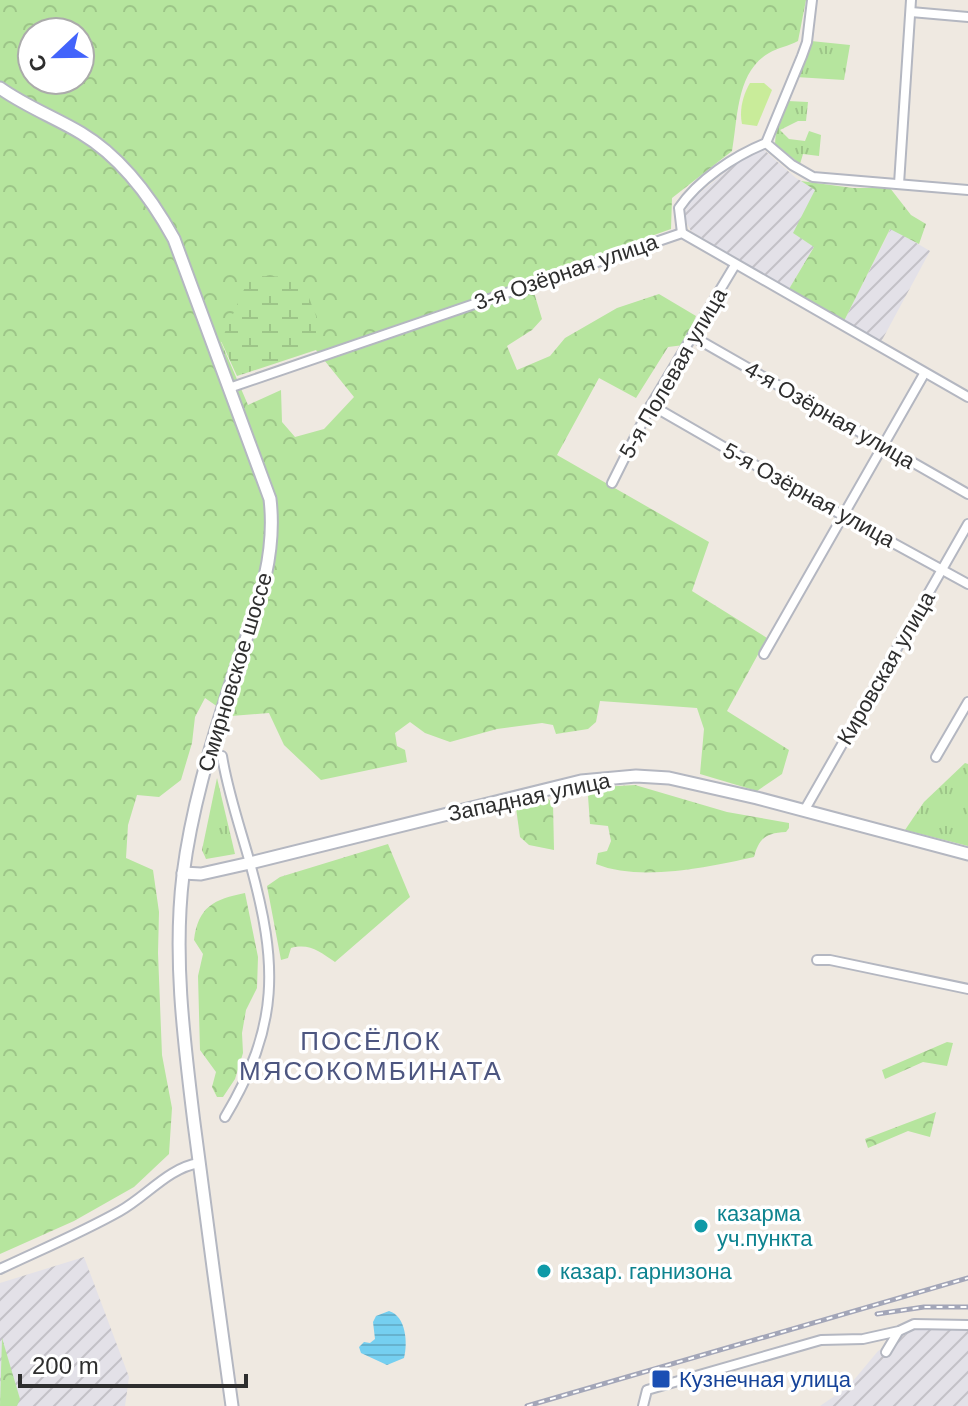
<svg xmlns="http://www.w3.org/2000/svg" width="968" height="1406" viewBox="0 0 968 1406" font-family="Arial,sans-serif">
  <defs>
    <pattern id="industrial-furrows" width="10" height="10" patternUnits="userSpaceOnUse" patternTransform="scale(2)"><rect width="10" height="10" fill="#e3e1e8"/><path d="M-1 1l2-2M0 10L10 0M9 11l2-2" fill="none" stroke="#c3c1c7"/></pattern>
    <pattern id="grass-tufts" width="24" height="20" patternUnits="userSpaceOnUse" patternTransform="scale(2)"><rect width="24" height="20" fill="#b6e59e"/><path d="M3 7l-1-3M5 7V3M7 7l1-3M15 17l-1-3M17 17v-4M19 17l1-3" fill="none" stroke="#9dc588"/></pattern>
    <pattern id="forest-crowns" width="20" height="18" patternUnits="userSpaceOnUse" patternTransform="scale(2)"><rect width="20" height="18" fill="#b6e59e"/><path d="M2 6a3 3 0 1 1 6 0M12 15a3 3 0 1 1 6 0" fill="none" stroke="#9dc588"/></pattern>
    <pattern id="wetland-marsh" width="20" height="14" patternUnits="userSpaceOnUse" patternTransform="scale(2)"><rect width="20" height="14" fill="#b6e59e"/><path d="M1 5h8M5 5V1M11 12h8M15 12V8" fill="none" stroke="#9dc588"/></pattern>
    <pattern id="water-rules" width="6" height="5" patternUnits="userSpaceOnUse" patternTransform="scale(2)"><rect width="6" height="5" fill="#75cff0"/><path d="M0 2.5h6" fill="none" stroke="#66b2ce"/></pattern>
  </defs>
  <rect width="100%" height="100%" fill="#efe9e1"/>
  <g fill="url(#industrial-furrows)">
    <path d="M764 150 796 178 815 189 814 247 789 289 691 231 683 216 691 200 745 156Z"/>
    <path d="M891 228 930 251 881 342 843 323Z"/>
    <path d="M84 1257 129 1377 125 1406H0V1283Z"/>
    <path d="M916 1328 968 1329V1406H820L848 1387 878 1351Z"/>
  </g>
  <g fill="url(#grass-tufts)">
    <path d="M811 41 850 45 844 80 796 77 805 62Z"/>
    <path d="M788 101 808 102 806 121H798L780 130 789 139 805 141 809 131 821 135 819 156 803 154 800 164 775 144 776 129Z"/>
    <path d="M965 763 968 764V846L905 830 924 802Z"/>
    <path d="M217 778 235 854 206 859 202 850Z"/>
  </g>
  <g fill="url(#forest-crowns)" fill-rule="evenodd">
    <path d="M0 0H806L798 41C789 46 777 48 769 53 736 72 738 118 732 151L672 198 671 229 530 279 542 319 532 330 507 346 517 370 550 356 565 338 617 308 659 294 696 316 684 345 668 347 636 398 599 378 557 455 709 542 692 591 767 638 727 711 789 750 782 774 757 791 700 774 704 729 697 708 600 701 596 722 588 729 556 734 553 725 542 723 497 729 450 742 425 733 410 722 395 733 397 746 405 750 407 762 321 780 284 745 269 713 231 716 205 698 195 717 192 743 181 780 159 797 137 795 128 825 126 858 153 870 159 912 158 953 162 1055 172 1108 169 1154 134 1187 74 1221 0 1254ZM32 32H80V80H32ZM316 316V350L354 397 324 429 295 437 282 422 281 390 248 405 221 342Z"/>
    <path d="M801 181 853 188H890L911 215 926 224 919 244 890 229 843 323 789 289 814 247 793 233 815 190Z"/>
    <path d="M635 785 727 812 789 823V828L786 832C766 833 759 838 754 857 709 867 640 882 596 864L598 853 607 851 611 841 608 826 590 824 588 796 601 787Z"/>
    <path d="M547 798 553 803 554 850 529 845 520 837 516 808Z"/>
    <path d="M388 844 410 897 335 962C320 952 310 943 291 948L288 958 281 960 267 886 280 877Z"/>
    <path d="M245 893 258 957 257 988 246 1010 242 1033 243 1053 235 1079 223 1097H217L212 1087 216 1072 200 1050 198 976 203 954 194 940C198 907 214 899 245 893Z"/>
    <path d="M947 1042 953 1043 947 1066 923 1062 885 1079 882 1070Z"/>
    <path d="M936 1112 930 1137 908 1131 868 1148 865 1139Z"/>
    <path d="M2 1338 20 1399 17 1406H0Z"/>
  </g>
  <path fill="url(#wetland-marsh)" d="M250 276 301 277 316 316V350L237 376 221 341Z"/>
  <path fill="#c9ec9a" d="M750 83H764L772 90 757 126 742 124C739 110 743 95 750 83Z"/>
  <path fill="url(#water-rules)" d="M389 1311C406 1316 408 1343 404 1358L387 1365 361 1353 359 1347 364 1342 370 1343 375 1339 373 1322 376 1316Z"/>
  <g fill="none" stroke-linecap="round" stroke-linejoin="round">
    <defs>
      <g id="street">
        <path d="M911 12 968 17"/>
        <path d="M766 143 792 165 813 177 968 190"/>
        <path d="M899 184 911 0"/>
        <path d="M682 233 679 208C698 180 734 156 766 143L802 56 807 42 812 0"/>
        <path d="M692 336 968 494"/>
        <path d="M229 388 682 233 968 397"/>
        <path d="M651 405 842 515 968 584"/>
        <path d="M612 483 651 405 735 265"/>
        <path d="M764 654 924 374"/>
        <path d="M222 756C228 793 240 827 250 863 278 964 280 1025 225 1117"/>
        <path d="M936 757 968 702"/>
        <path d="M804 811 968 524"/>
        <path d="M817 960H830L968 989"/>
        <path d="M0 1269C40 1250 81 1233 120 1211 147 1196 168 1168 199 1163"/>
        <path d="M886 1352 898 1332"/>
        <path d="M643 1406 647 1390 821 1340 863 1339 899 1331 914 1324 968 1325"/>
      </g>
      <g id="secondary">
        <path d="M0 88C25 106 54 117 81 133 121 157 152 199 174 239L270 499C278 567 250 623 230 686 210 747 191 811 183 875 173 957 184 1041 194 1123 206 1217 219 1312 232 1406"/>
        <path d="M183 873 201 874 250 863 581 781 636 776 669 778 757 798 968 854"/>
      </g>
    </defs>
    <use href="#street" stroke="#b4b7c1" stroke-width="12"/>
    <use href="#secondary" stroke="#b4b7c1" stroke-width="15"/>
    <use href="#street" stroke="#fff" stroke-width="8"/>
    <use href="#secondary" stroke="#fff" stroke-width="11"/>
    <defs>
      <g id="rail">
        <path d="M877 1314 924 1307H968"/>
        <path d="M527 1406 968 1278"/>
      </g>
    </defs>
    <use href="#rail" stroke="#a3a6b8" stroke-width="5"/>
    <use href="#rail" stroke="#fff" stroke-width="2" stroke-dasharray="6" stroke-linecap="butt"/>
  </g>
  <g fill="#0f9aa8" stroke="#fff" stroke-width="3">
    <circle cx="701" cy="1226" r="8"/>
    <circle cx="544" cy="1271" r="8"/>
  </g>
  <rect fill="#1a4fb4" stroke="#fff" stroke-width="3" x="651" y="1369" width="20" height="20" rx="4"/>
  <g text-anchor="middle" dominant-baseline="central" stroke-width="7" stroke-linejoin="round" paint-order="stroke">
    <g font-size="22" fill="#2e2e2e" stroke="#fff">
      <text transform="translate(566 272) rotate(-19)">3-я Озёрная улица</text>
      <text transform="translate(673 373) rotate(-60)">5-я Полевая улица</text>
      <text transform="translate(830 415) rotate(30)">4-я Озёрная улица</text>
      <text transform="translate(809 495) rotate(29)">5-я Озёрная улица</text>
      <text transform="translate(886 668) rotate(-60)">Кировская улица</text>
      <text transform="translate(235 672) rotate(-73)">Смирновское шоссе</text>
      <text transform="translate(529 797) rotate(-12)">Западная улица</text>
    </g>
    <g font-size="22" fill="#0d838f" stroke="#fff" text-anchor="start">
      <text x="717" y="1213">казарма<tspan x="717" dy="25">уч.пункта</tspan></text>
      <text x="560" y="1271">казар. гарнизона</text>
    </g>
    <g font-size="22" fill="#164399" stroke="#fff" text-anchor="start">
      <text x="679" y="1379">Кузнечная улица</text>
    </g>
    <g font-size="26" letter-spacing="2" fill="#4d5680" stroke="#fff">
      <text x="371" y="1041">ПОСЁЛОК<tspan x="371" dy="30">МЯСОКОМБИНАТА</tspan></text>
    </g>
  </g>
  <g transform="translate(56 56) rotate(248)"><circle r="38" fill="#ffffff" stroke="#ababab" stroke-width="2"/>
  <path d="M0-6L14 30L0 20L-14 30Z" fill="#4264fb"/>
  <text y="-12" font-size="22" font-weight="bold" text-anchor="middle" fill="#2e2e2e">С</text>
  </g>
  <path d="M20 1374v12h226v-12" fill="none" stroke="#2e2e2e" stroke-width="4"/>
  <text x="32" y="1374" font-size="24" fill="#2e2e2e" stroke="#ffffff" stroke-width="6" paint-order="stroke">200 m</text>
</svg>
